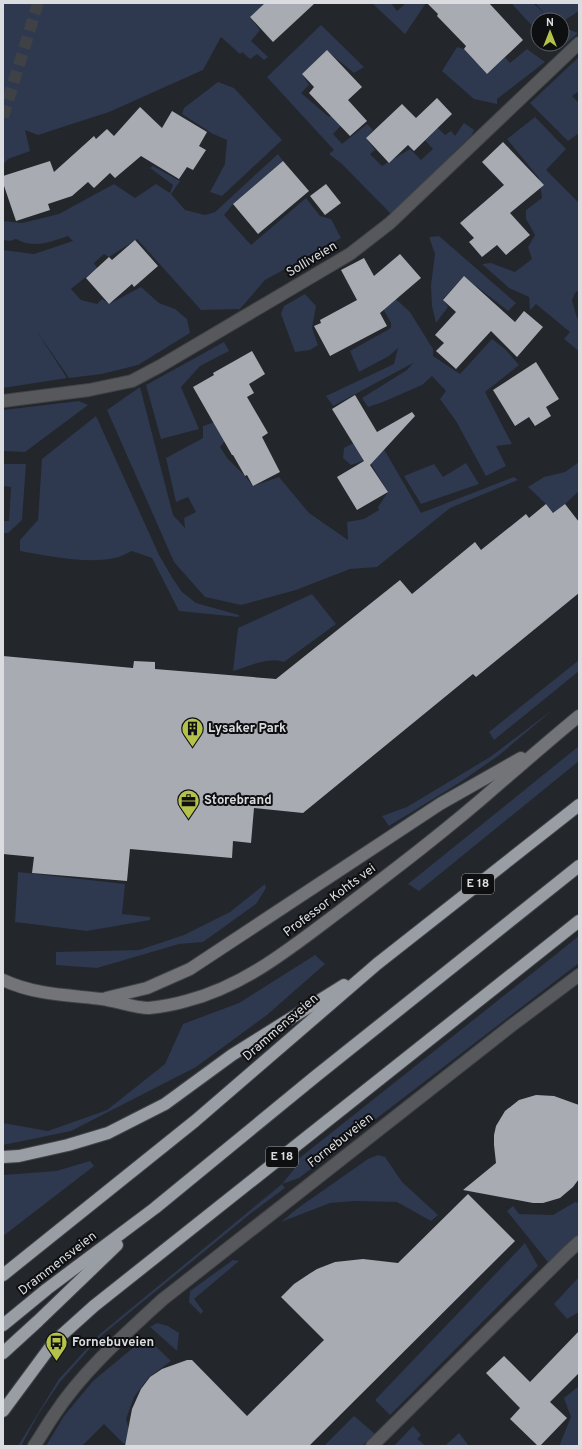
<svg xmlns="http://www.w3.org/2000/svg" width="582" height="1449" viewBox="0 0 582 1449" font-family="Overpass,sans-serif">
  <rect width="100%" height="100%" fill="#23262b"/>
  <g fill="#2e384f">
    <path d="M3 3H263L264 4 250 17 260 30 251 41 268 57 264 60 257 54 250 59 242 52 240 54 221 37 203 70 109 112 38 135 25 130 30 151 8 159 3 165Z"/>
    <path d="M372 3H391L397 11 406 3H426L405 34Z"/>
    <path d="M511 3H533L545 14 535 3H579V11L562 22V20H538V32Z"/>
    <path d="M321 25 364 67 354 73 327 51 302 74 309 85 301 93 329 117 337 111 352 114 333 134 342 144 367 124 373 130 366 138 375 150 370 154 382 166 410 149 421 160 433 149 422 137 433 123 445 135 451 131 455 136 464 123 474 130 472 135 393 213H390L342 164 329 154 334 150 267 77Z"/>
    <path d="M562 27 578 33 560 49 554 44H562Z"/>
    <path d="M457 47 464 49 487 74 505 57 510 63 527 49 545 62 497 99V104L474 99 442 71Z"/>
    <path d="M579 57V91L572 96 579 103V133L568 141 530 103Z"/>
    <path d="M218 82 234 88 282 140 222 196 210 192 225 164 227 140 213 134 182 114 184 108Z"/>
    <path d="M535 117 566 149 546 170 579 203V290L575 293 572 300 577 318 579 319V351L564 339 570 332 536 304 530 310 529 297 509 288 482 264 491 263 515 272 532 259 528 247 535 235 526 219V210L542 198 539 178 507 139Z"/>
    <path d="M278 154 283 161 233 204 224 215 251 245 306 198 320 216 331 219 341 238 265 280 239 310 238 309 201 310 137 239 109 257 104 254 94 263 97 268 71 289 81 300 97 304 102 299 109 304 141 287 159 303 175 309 187 319 190 333 138 365 102 374 69 378 36 330 67 378 3 388V250L34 254 73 241 68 236C50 242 34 249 16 239L10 241 3 240V221L22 223 59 214 114 184 135 198 156 184 170 193 173 185 150 168 153 166 180 181 171 194 185 210 205 215 215 212Z"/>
    <path d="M439 236 516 303 508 311 480 289 463 277 443 299 448 307 436 323 432 306 431 285 435 254 429 237Z"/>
    <path d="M388 292 410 312 433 349V356L460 374 492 339 505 349 519 365 485 392 512 444 496 446 506 466 486 476 456 421 440 399 446 391 432 376 422 385 383 402 368 407 362 398 407 370 413 363 333 406 326 396 394 364 398 348 389 356 359 372 350 351 391 328V323L377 298Z"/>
    <path d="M305 294 316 306 312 328 318 345 310 350 295 352 281 314 284 306Z"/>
    <path d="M224 342 229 351 200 366 181 387 199 429 161 439 146 385Z"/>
    <path d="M140 387 173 515 185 528 184 518 196 512 188 497 176 502 166 458 203 438V426L251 410 220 447 227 458 245 476 253 486 279 477 309 513 348 540 347 522 364 519 379 510 378 507 388 492 368 459 351 465 343 458 344 448 374 432 421 513 514 477 518 480 450 508 377 567 350 569 296 590 241 605 205 597 174 562 107 410Z"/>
    <path d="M79 401 88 405 25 452 3 451V410Z"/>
    <path d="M96 416 159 555 173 579 182 592 196 603 239 615V617L179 611 152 558 132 551C127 553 121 557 115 558 86 564 48 556 20 551V540L38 520 42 459Z"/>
    <path d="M579 462V491L554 514 546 504 528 487 544 477 565 472Z"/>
    <path d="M466 463 479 484 421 504 404 476 434 464 443 477Z"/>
    <path d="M3 464H26L22 520 8 533H3V521H9L11 487 3 486Z"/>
    <path d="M312 594 336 624 284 662C267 657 250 666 233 671L238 628Z"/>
    <path d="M579 660V671L494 740 489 732Z"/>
    <path d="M555 708 498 756 459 783 389 826 382 816 407 807 490 757Z"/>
    <path d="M579 746V761L419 891 408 884Z"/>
    <path d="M18 872 125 884 122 914 150 917V920L87 931 15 922Z"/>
    <path d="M265 884 266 888 256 904 203 942 179 944 97 968 56 965V952L139 950 184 935 230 912Z"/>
    <path d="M579 936V963L299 1178 282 1184 285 1188 250 1214 101 1336 60 1382 39 1413 21 1446H18L59 1379 100 1334 282 1184 299 1163 297 1160Z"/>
    <path d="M315 955 325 964 267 1015 196 1067 71 1131 3 1145V1123L48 1131 107 1110 165 1064 183 1024 239 1003Z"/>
    <path d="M378 1155 385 1157 402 1182 438 1215 431 1221 397 1202 354 1201 330 1203 281 1222 298 1208 368 1159Z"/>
    <path d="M90 1161 94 1166 3 1236V1175L56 1171Z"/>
    <path d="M575 1202 579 1203V1236L548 1262 507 1211 513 1206 519 1214 553 1215Z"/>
    <path d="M525 1243 538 1266 390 1415 375 1400Z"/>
    <path d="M233 1260 239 1261 194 1299 203 1311 201 1314 189 1302 190 1291Z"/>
    <path d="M579 1277V1312L567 1319 554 1304Z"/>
    <path d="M157 1323 168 1326 179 1333 177 1351 150 1327Z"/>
    <path d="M146 1337 171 1361 149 1377 134 1397 126 1419 131 1436 124 1444 104 1424 82 1446H46L64 1416 93 1381Z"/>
    <path d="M579 1386V1446H558L560 1444 571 1417 564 1398Z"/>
    <path d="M354 1416 375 1434 362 1446H324Z"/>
    <path d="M413 1426 421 1435 417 1439 426 1446H394Z"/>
    <path d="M459 1433 469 1446H445Z"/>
  </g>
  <g fill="#a8abb2">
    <path d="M265 3H315L273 42 250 17Z"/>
    <path d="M427 3H489L523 40 487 74 464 49 466 46 437 16 438 14Z"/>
    <path d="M327 50 362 87 348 100 367 121 350 136 309 93 314 87 302 74Z"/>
    <path d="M437 98 452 114 414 151 408 145 389 163 366 138 402 104 416 118Z"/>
    <path d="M140 107 162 128 172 111 207 132 199 146 206 150 193 170 187 167 179 179 141 156 115 178 110 173 94 188 88 182 72 196 48 204 50 210 16 221 3 183V176L50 161 54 172 94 136 96 139 107 129 114 136Z"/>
    <path d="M503 142 544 185 510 213 530 235 506 255 497 245 482 257 469 242 474 238 460 223 504 185 482 162Z"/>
    <path d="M283 161 309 191 258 234 233 204Z"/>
    <path d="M326 184 341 203 325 215 310 196Z"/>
    <path d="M135 240 158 266 134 287 132 284 109 304 86 278 109 257 112 260Z"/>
    <path d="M400 254 421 278 380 313 387 326 330 356 314 326 321 323 320 320 357 300 341 270 364 258 374 276Z"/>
    <path d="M464 276 515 322 524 311 543 327 517 357 491 331 456 369 436 351 444 343 435 335 456 312 443 300Z"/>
    <path d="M252 351 265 374 249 384 254 393 247 397 268 433 262 437 280 472 253 486 247 475 245 476 233 455H232L193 387 214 375 213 373Z"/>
    <path d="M536 362 559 399 546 407 551 416 535 426 529 417 515 426 493 390Z"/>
    <path d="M355 395 377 432 412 412 415 416 370 465 388 492 357 510 337 477 364 461 332 409Z"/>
    <path d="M546 504 553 513 565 504 579 522V593L476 677 473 674 303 813 254 808 251 843 233 841 232 858 130 849 127 881 32 873 34 857 3 854V656L133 668 134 661 155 662V669L276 679 400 580 412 594 475 542 481 550 526 514 529 518Z"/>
    <path d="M536 1095 554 1096 579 1105V1179L573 1187 560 1198 543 1203H533L463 1190 496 1163 494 1145V1135L496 1126 505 1111 519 1100Z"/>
    <path d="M468 1194 515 1241 309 1446H125L132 1409 141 1389 150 1377 162 1369 187 1360H192L247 1416 324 1340 281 1297 294 1284 309 1274 317 1269 335 1262 363 1259 398 1263Z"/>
    <path d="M579 1331V1373L550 1402 567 1418 540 1446H538L510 1419 520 1408 486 1373 504 1356 530 1382Z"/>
  </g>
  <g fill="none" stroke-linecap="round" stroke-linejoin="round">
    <path stroke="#3e4146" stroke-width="12" stroke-dasharray="12 6" stroke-linecap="butt" d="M3 117 38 3"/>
    <defs>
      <g id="street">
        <path d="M3 401 89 390 132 381 162 365 350 254 390 223 579 43"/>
        <path d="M34 1446C41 1436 47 1425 54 1415 82 1372 125 1334 162 1300L511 1026 579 975"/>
        <path d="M372 1446 567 1253 579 1242"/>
      </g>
      <g id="secondary">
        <path d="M3 980C35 995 68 995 102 999 117 1001 135 1008 149 1008 159 1007 176 1004 186 1001 245 986 292 947 340 911 394 870 448 829 499 784 526 761 552 738 579 716"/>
        <path d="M106 998 147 988 190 969 440 804 521 758"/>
      </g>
      <g id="highway">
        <path d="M3 1157 19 1156 68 1145 108 1133 165 1104 232 1055 344 985"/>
        <path d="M3 1275 195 1121 377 964 579 805"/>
        <path d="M3 1325 47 1289 155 1208 316 1076 579 866"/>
        <path d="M3 1353 38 1321 117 1245"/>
        <path d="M3 1411 54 1342 94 1306 579 921"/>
      </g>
    </defs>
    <use href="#street" stroke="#404348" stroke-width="14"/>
    <use href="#secondary" stroke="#404348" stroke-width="14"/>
    <use href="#highway" stroke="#404348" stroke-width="14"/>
    <use href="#street" stroke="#57585b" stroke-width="12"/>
    <use href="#secondary" stroke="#727478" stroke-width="12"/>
    <use href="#highway" stroke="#999da4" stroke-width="12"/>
  </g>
  <defs>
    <symbol id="building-pin" viewBox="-11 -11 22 30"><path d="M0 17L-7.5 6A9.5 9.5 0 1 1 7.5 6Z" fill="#b4c24a" stroke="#0e0f11"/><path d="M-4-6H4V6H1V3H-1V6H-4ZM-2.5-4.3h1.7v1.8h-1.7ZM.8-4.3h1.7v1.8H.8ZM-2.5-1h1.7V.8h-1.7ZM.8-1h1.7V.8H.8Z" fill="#111"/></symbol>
    <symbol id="office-pin" viewBox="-11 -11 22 30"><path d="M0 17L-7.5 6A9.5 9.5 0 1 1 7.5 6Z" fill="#b4c24a" stroke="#0e0f11"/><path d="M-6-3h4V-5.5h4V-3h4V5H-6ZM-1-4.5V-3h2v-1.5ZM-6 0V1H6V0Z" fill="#111"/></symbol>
    <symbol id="bus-pin" viewBox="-11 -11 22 30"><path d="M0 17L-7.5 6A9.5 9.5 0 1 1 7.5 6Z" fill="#b4c24a" stroke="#0e0f11"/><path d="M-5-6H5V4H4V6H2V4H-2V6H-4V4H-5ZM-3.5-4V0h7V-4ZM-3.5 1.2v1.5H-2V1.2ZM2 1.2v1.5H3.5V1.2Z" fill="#111"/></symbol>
  </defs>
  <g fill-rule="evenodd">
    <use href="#building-pin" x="180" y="716" width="25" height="34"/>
    <use href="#office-pin" x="176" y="788" width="25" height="34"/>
    <use href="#bus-pin" x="44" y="1330" width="25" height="34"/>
  </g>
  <g text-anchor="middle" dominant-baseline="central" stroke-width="4" stroke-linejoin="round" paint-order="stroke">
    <g fill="#0e0f11" stroke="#9d9ea2" stroke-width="1">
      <rect x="462" y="874" width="32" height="20" rx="3"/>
      <rect x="266" y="1147" width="32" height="20" rx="3"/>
    </g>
    <g font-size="12" font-weight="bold" fill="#dadce0">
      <text x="478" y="884">E 18</text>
      <text x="282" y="1157">E 18</text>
    </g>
    <g font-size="13" fill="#dadce0" stroke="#0e0f11">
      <text transform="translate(312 260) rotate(-31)">Solliveien</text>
      <text transform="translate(330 901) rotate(-37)">Professor Kohts vei</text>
      <text transform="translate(281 1028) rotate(-41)">Drammensveien</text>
      <text transform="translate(341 1141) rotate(-38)">Fornebuveien</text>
      <text transform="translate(58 1264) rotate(-38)">Drammensveien</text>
    </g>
    <g font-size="13" font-weight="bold" fill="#dadce0" stroke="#0e0f11" text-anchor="start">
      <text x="208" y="729">Lysaker Park</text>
      <text x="204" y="801">Storebrand</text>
      <text x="72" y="1343">Fornebuveien</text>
    </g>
  </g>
  <rect width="582" height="1449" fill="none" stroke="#dadce0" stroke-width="8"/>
  <g transform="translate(550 32)"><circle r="19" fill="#0e0f11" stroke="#606164"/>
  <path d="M0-3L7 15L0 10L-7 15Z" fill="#b4c24a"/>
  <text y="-6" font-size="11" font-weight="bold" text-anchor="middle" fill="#dadce0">N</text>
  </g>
</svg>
